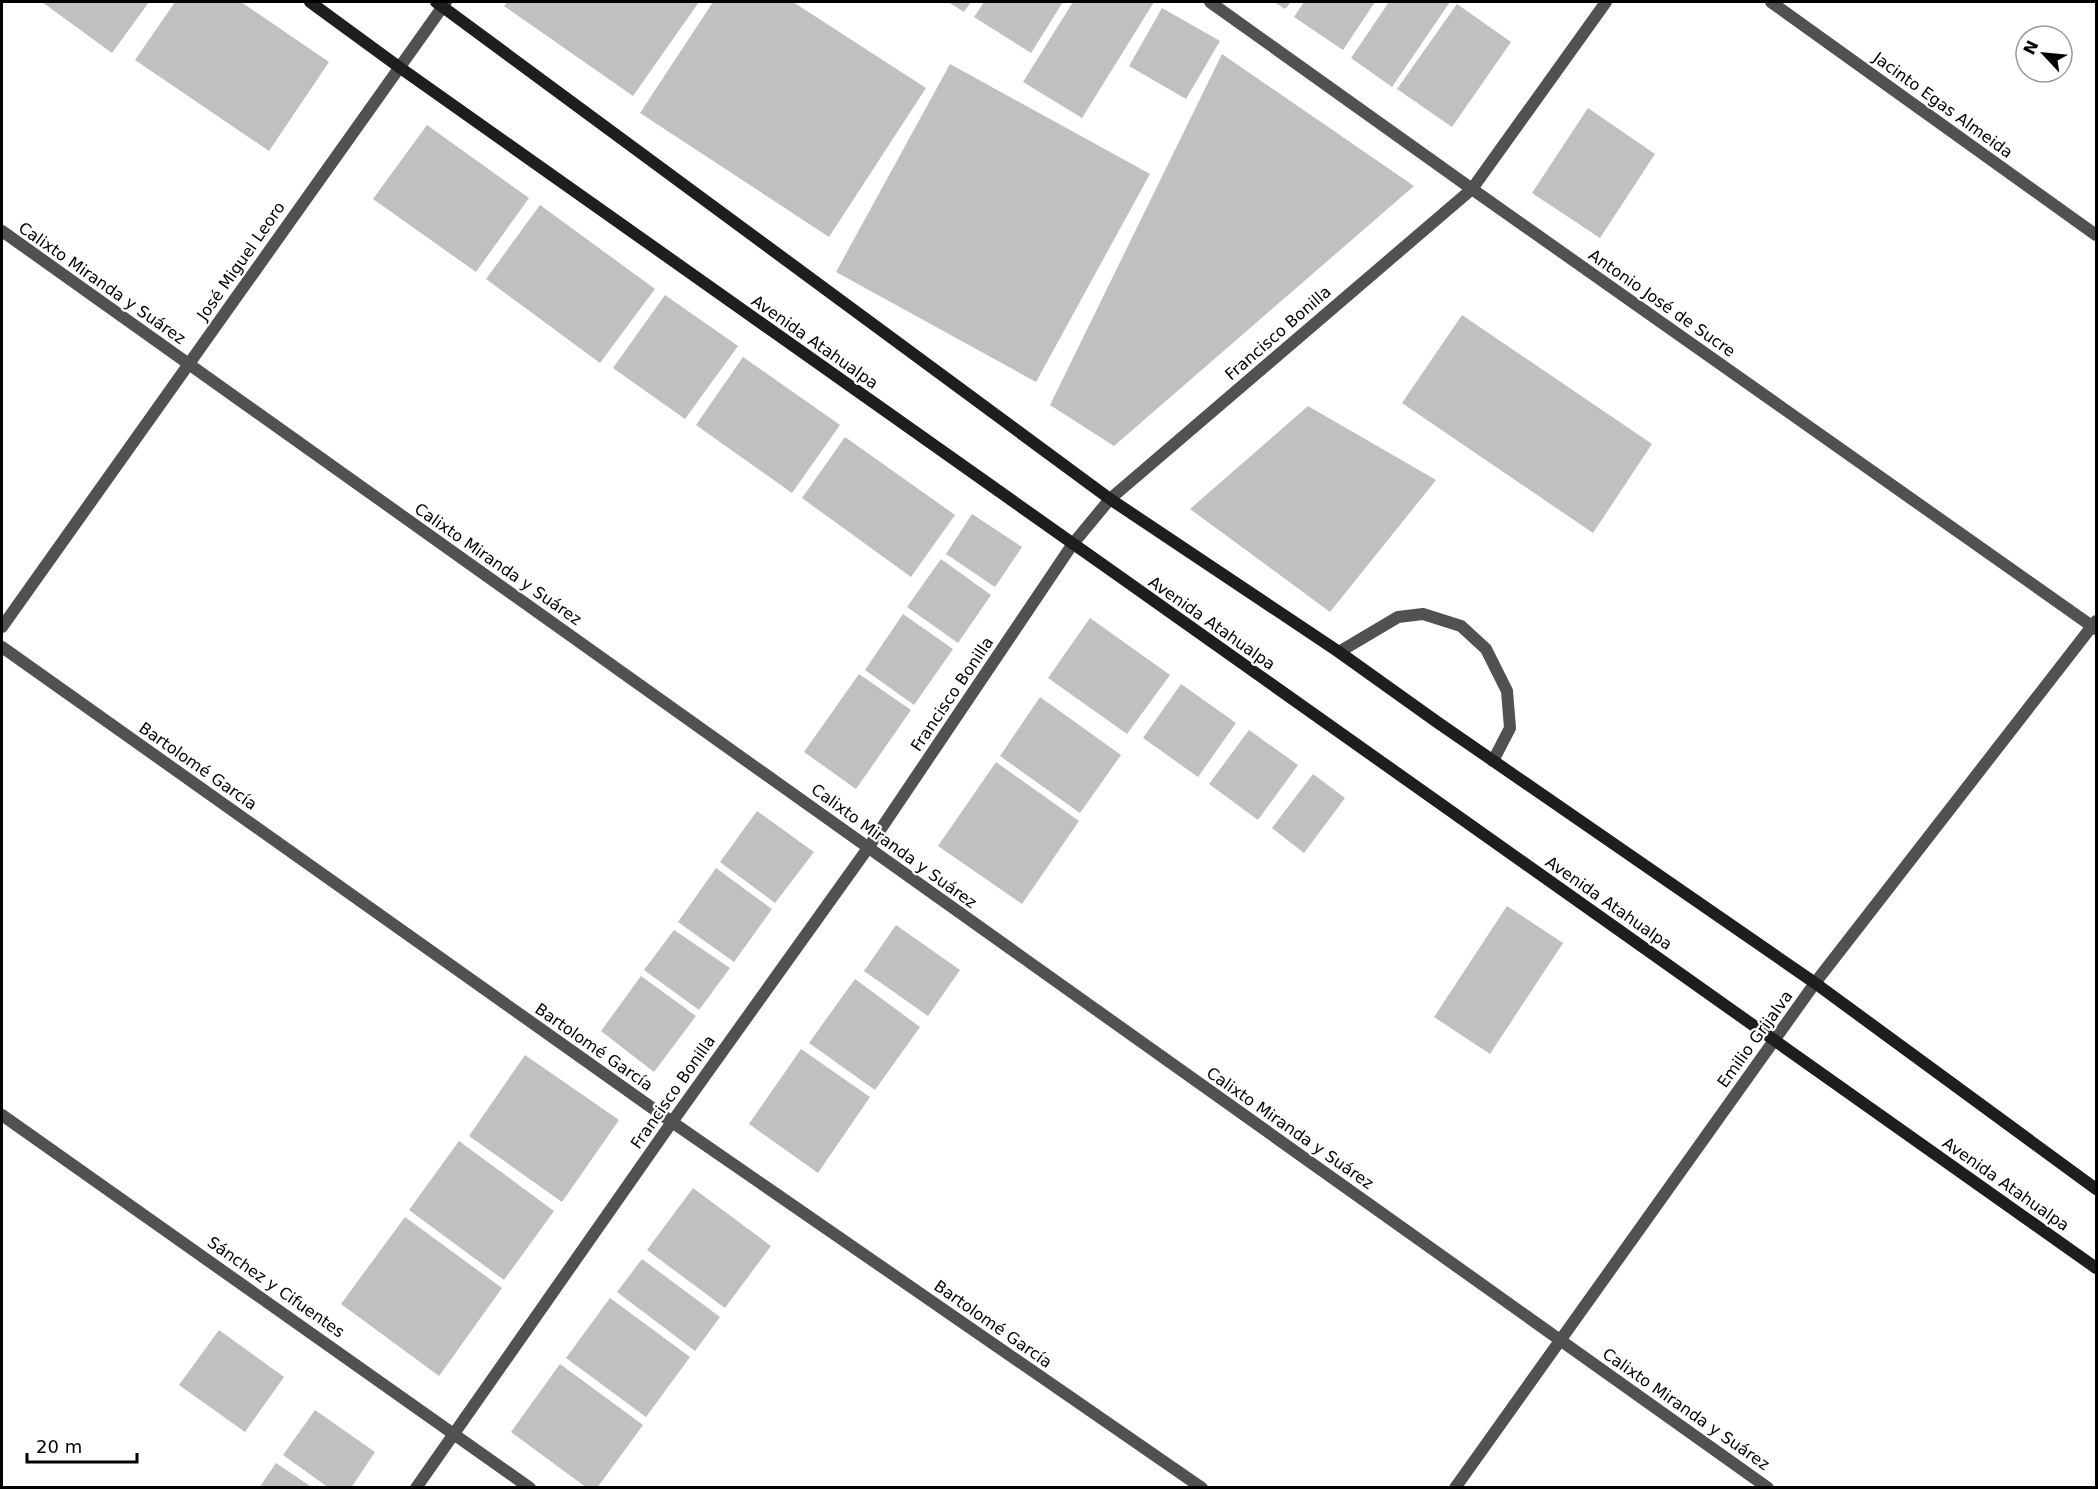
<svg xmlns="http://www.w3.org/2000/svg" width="2098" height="1489" viewBox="0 0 2098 1489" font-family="'DejaVu Sans',sans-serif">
  <rect width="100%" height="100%" fill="#fff"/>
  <g fill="#c0c0c0">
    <path d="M42 2H149L112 53Z"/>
    <path d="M175 2H241L329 62 269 151 135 60Z"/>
    <path d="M507 2H699L633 96 504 6Z"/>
    <path d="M713 2H793L926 88 829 237 640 113Z"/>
    <path d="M948 2H971L964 12Z"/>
    <path d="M984 2H1063L1031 53 974 17Z"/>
    <path d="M1073 2H1154L1082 118 1023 82Z"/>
    <path d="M1274 2H1291L1285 9Z"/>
    <path d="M1304 2H1375L1343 50 1294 17Z"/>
    <path d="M1389 2H1450L1392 87 1351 58Z"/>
    <path d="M1457 4 1511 42 1452 127 1397 89Z"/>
    <path d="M1162 8 1220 41 1186 99 1129 66Z"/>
    <path d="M1222 54 1414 186 1114 446 1050 405Z"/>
    <path d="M950 64 1150 174 1036 382 836 272Z"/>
    <path d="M1588 108 1655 154 1600 238 1532 193Z"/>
    <path d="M427 125 529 198 476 272 373 199Z"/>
    <path d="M540 205 655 289 600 363 486 279Z"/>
    <path d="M665 295 738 346 685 419 613 368Z"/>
    <path d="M1462 315 1652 444 1593 533 1402 403Z"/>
    <path d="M743 357 840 425 792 493 696 425Z"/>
    <path d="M1308 406 1436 480 1330 612 1190 509Z"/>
    <path d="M845 437 955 515 911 577 802 498Z"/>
    <path d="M972 514 1022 547 995 587 946 554Z"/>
    <path d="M941 559 991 595 958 643 907 607Z"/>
    <path d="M903 614 953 649 914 705 865 670Z"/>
    <path d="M1090 618 1170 675 1127 734 1048 678Z"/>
    <path d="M859 674 911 710 856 789 804 752Z"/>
    <path d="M1181 684 1236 723 1198 777 1143 738Z"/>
    <path d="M1040 697 1121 755 1080 813 1000 756Z"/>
    <path d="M1249 730 1298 765 1258 820 1209 784Z"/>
    <path d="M996 762 1079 821 1022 904 938 846Z"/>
    <path d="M1313 774 1345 798 1304 853 1272 828Z"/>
    <path d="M757 811 814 852 775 903 720 862Z"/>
    <path d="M716 868 772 909 734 962 678 922Z"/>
    <path d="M1507 906 1563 943 1490 1054 1434 1017Z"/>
    <path d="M896 925 960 970 928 1016 864 971Z"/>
    <path d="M674 930 730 968 699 1010 644 970Z"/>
    <path d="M641 976 696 1016 654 1072 601 1031Z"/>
    <path d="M855 979 920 1027 875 1090 809 1043Z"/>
    <path d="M801 1049 870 1097 818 1173 749 1124Z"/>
    <path d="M525 1055 619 1120 562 1202 469 1136Z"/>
    <path d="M459 1141 554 1211 504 1280 409 1210Z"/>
    <path d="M693 1188 771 1246 725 1308 647 1250Z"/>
    <path d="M405 1217 502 1288 439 1376 341 1304Z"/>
    <path d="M642 1259 720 1317 695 1351 617 1292Z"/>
    <path d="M610 1298 690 1357 646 1417 566 1358Z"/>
    <path d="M219 1330 284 1377 245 1432 179 1385Z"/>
    <path d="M560 1364 643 1425 597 1488H587L511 1432Z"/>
    <path d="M315 1410 375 1452 351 1488H329L283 1455Z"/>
    <path d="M276 1463 313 1488H259Z"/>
  </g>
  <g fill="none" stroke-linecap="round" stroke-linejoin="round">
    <path stroke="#515151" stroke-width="12" d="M1339 652 1398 617 1423 614 1461 626 1486 649 1507 691 1510 728 1493 761"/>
    <g stroke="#515151" stroke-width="12">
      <path d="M1210 2 1472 189 2096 629"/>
      <path d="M1771 2 2096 235"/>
      <path d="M2 231 1768 1488"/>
      <path d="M2 627 446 2"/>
      <path d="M2 647 672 1122 1202 1488"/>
      <path d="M2 1115 530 1488"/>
      <path d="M416 1488 672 1122 868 848 1072 545 1110 499 1472 189 1606 2"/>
      <path d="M1455 1488 1815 983 2096 621"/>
    </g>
    <g stroke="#1e1e1e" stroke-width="12">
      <path d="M310 2 399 67C964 468 1532 866 2096 1268"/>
      <path d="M436 2 1110 499 1339 652 1437 722 1815 983 2096 1189"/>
    </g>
  </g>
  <g text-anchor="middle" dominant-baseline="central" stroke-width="4.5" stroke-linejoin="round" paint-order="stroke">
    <g font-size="16" fill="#000" stroke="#fff">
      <text transform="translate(1943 105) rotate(36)">Jacinto Egas Almeida</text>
      <text transform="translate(241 261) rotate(-55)">José Miguel Leoro</text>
      <text transform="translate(102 283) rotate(35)">Calixto Miranda y Suárez</text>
      <text transform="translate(1662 303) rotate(35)">Antonio José de Sucre</text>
      <text transform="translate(1278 333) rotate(-41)">Francisco Bonilla</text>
      <text transform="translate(815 342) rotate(35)">Avenida Atahualpa</text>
      <text transform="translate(498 564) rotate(35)">Calixto Miranda y Suárez</text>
      <text transform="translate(1212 623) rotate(35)">Avenida Atahualpa</text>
      <text transform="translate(952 694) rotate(-56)">Francisco Bonilla</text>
      <text transform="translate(198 766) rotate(35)">Bartolomé García</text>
      <text transform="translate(894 846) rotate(36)">Calixto Miranda y Suárez</text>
      <text transform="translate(1609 903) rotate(35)">Avenida Atahualpa</text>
      <text transform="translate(1755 1039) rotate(-54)">Emilio Grijalva</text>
      <text transform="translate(594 1047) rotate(35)">Bartolomé García</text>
      <text transform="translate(673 1092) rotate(-55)">Francisco Bonilla</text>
      <text transform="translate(1290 1128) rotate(35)">Calixto Miranda y Suárez</text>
      <text transform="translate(2006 1184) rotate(35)">Avenida Atahualpa</text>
      <text transform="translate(276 1287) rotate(35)">Sánchez y Cifuentes</text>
      <text transform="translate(993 1324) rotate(35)">Bartolomé García</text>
      <text transform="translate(1686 1409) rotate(35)">Calixto Miranda y Suárez</text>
    </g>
  </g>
  <rect width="2098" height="1489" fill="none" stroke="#000000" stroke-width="6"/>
  <g transform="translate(2044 54) rotate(296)"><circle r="28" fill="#ffffff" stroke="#999999" stroke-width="1.5"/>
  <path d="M0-4.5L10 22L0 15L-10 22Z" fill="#000000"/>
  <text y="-9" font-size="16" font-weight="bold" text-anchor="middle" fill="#000000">N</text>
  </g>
  <path d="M27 1453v9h110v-9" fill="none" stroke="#000000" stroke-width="3"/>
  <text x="36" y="1453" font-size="18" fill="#000000" stroke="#ffffff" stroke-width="4.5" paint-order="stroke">20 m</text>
</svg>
